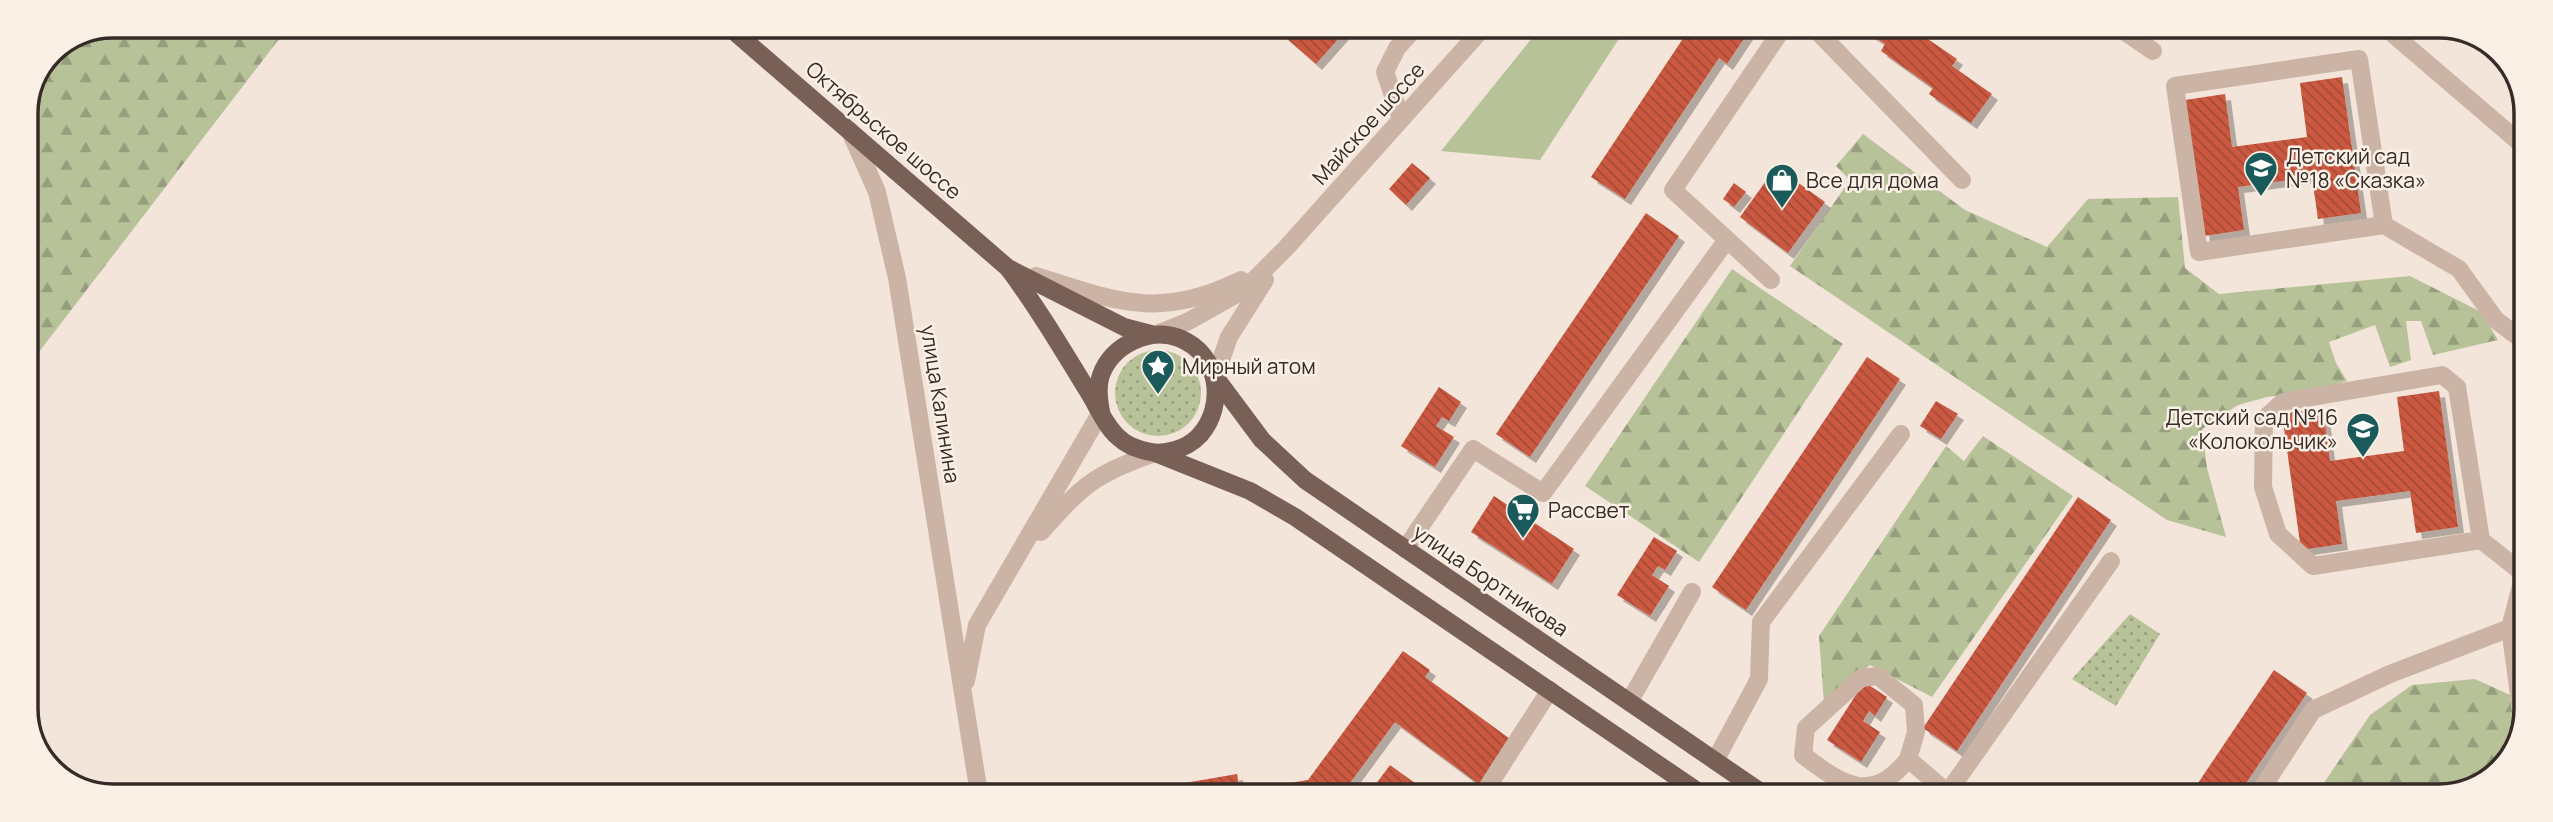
<svg xmlns="http://www.w3.org/2000/svg" width="2553" height="822" viewBox="0 0 2553 822" font-family="Manrope,sans-serif">
  <defs>
    <pattern id="forest-firs" width="22" height="20" patternUnits="userSpaceOnUse" patternTransform="scale(1.75)"><rect width="22" height="20" fill="#b7c299"/><path d="M5 1l3.5 6h-7zM16 11l3.5 6h-7z" fill="#969e7d"/></pattern>
    <pattern id="park-dots" width="8" height="8" patternUnits="userSpaceOnUse" patternTransform="scale(1.75)"><rect width="8" height="8" fill="#b7c299"/><path d="M2 2h.1M6 6h.1" fill="none" stroke="#969e7d" stroke-width="1.8" stroke-linecap="round"/></pattern>
    <pattern id="building-back-hatch" width="6" height="6" patternUnits="userSpaceOnUse" patternTransform="scale(1.75)"><rect width="6" height="6" fill="#cb5940"/><path d="M-1 5l2 2M0 0l6 6M5-1l2 2" fill="none" stroke="#a64a36"/></pattern>
    <filter id="shadow"><feDropShadow dx="6" dy="6" stdDeviation="0" flood-color="#0004"/></filter>
  </defs>
  <rect width="100%" height="100%" fill="#f3e5da"/>
  <path fill="#b7c299" d="M1540 28H1626L1540 160 1441 151Z"/>
  <g fill="url(#forest-firs)">
    <path d="M113 26H289L39 352 26 354V113L52 51Z"/>
    <path d="M1863 134 1965 210 2047 247 2088 199 2178 197 2185 268 2219 294 2410 276 2481 312 2498 340 2433 355 2421 321H2406L2411 360 2390 367 2375 325 2329 342 2336 363 2347 381 2310 392 2267 397 2238 405 2202 429 2207 468 2226 537 2167 520 1790 266 1850 180 1836 166Z"/>
    <path d="M1732 269 1843 344 1699 562 1585 486Z"/>
    <path d="M1983 436 2073 496 1932 697 1870 665 1824 704 1819 636 1946 446 1964 461Z"/>
    <path d="M2475 679 2510 695 2516 743 2492 778 2440 796H2315L2370 715 2412 685Z"/>
  </g>
  <g fill="url(#park-dots)">
    <circle cx="1158" cy="393" r="43"/>
    <path d="M2130 614 2160 634 2116 706 2072 679Z"/>
  </g>
  <g fill="url(#building-back-hatch)" filter="url(#shadow)">
    <path d="M1275 28H1348L1316 64Z"/>
    <path d="M1702 28H1751L1727 64 1719 58 1625 199 1591 177 1686 34 1694 40Z"/>
    <path d="M1863 29H1913L1957 59 1952 66 1992 94 1971 123 1929 94 1933 88 1881 51 1885 44Z"/>
    <path d="M2342 77 2361 213 2318 219 2312 177 2238 187 2244 230 2204 236 2185 100 2225 94 2232 147 2307 137 2300 83Z"/>
    <path d="M1412 163 1430 178 1406 205 1389 189Z"/>
    <path d="M1776 167 1825 202 1788 253 1740 217Z"/>
    <path d="M1734 183 1746 192 1734 207 1723 199Z"/>
    <path d="M1646 213 1679 236 1530 457 1496 434Z"/>
    <path d="M1867 357 1900 379 1746 610 1712 587Z"/>
    <path d="M1439 387 1461 402 1449 421 1442 417 1436 426 1454 437 1435 467 1401 446Z"/>
    <path d="M2439 391 2458 527 2416 533 2410 491 2336 501 2342 544 2301 550 2282 414 2323 408 2330 461 2404 451 2397 397Z"/>
    <path d="M1936 401 1958 414 1941 439 1920 426Z"/>
    <path d="M1494 496 1574 549 1552 584 1471 532Z"/>
    <path d="M2078 497 2111 520 1957 751 1923 728Z"/>
    <path d="M1654 537 1677 551 1665 570 1658 566 1652 575 1669 586 1650 616 1617 595Z"/>
    <path d="M1403 651 1430 670 1425 677 1513 741 1480 785 1395 722 1342 794H1181L1179 784 1237 774 1240 791 1308 780Z"/>
    <path d="M2274 670 2307 693 2293 714 2238 795H2190Z"/>
    <path d="M1864 682 1887 697 1875 716 1869 711 1863 721 1880 732 1861 762 1827 740Z"/>
    <path d="M1390 765 1430 794H1361L1368 784 1373 788Z"/>
    <path d="M1598 784 1614 795H1591Z"/>
  </g>
  <g fill="none" stroke-linecap="round" stroke-linejoin="round">
    <g stroke="#cbb4a5" stroke-width="18">
      <path d="M1814 28 1962 180"/>
      <path d="M2121 29 2153 51"/>
      <path d="M2387 29 2526 148"/>
      <path d="M1401 119 1385 72 1397 48 1415 28"/>
      <path d="M850 131 877 192 897 278 979 794"/>
      <path d="M2384 225 2359 59 2175 86 2199 252 2384 225 2459 269 2496 320 2525 342"/>
      <path d="M1036 276C1118 302 1158 320 1241 280"/>
      <path d="M1771 280 1673 190 1783 28"/>
      <path d="M1154 335 1187 322 1244 290 1286 248 1483 28"/>
      <path d="M1215 377 1229 337 1265 280"/>
      <path d="M1041 532C1083 485 1094 474 1155 453"/>
      <path d="M1405 549 1473 449 1543 493 1726 241"/>
      <path d="M2510 628 2524 732"/>
      <path d="M966 681 977 625 1101 412"/>
      <path d="M1629 702 1692 592"/>
      <path d="M1908 759C1872 805 1842 785 1803 755L1806 728 1861 678 1878 676 1914 705 1916 732 1908 759 1948 793"/>
      <path d="M1715 761 1759 679 1761 622 1901 434"/>
      <path d="M1483 794 1550 690"/>
      <path d="M1946 795 2111 561"/>
      <path d="M2257 796 2313 710 2390 674 2510 628 2524 574 2481 540 2457 387 2442 375 2283 402 2264 419 2263 487 2278 534 2313 566 2481 540"/>
    </g>
    <g stroke="#796057" stroke-width="18">
      <path d="M729 27 1008 268 1124 327 1151 334"/>
      <path d="M1008 268C1037 307 1061 347 1086 388 1096 403 1105 426 1118 437 1126 445 1135 448 1146 451 1164 456 1187 449 1200 435 1226 405 1220 354 1179 338 1149 327 1112 345 1101 375 1097 387 1099 400 1101 412"/>
      <path d="M1215 377 1262 440 1305 480 1765 795"/>
      <path d="M1155 453 1250 491 1295 517 1703 795"/>
    </g>
  </g>
  <defs>
    <symbol id="school-pin" viewBox="-11 -11 22 30"><path d="M0 17L-7.5 6A9.5 9.5 0 1 1 7.5 6Z" fill="#1b5a5a" stroke="#faf0e6"/><path d="M0-5L7-2L0 1L-7-2ZM-4 1L0 2.5L4 1V4Q0 6-4 4Z" fill="#fff"/></symbol>
    <symbol id="shop-pin" viewBox="-11 -11 22 30"><path d="M0 17L-7.5 6A9.5 9.5 0 1 1 7.5 6Z" fill="#1b5a5a" stroke="#faf0e6"/><path d="M-5-2.5h2.3a2.7 3.5 0 0 1 5.4 0H5L5.5 6h-11ZM-1.5-2.5h3a1.5 2.3 0 0 0-3 0Z" fill="#fff"/></symbol>
    <symbol id="sight-pin" viewBox="-11 -11 22 30"><path d="M0 17L-7.5 6A9.5 9.5 0 1 1 7.5 6Z" fill="#1b5a5a" stroke="#faf0e6"/><path d="M0-6L1.8-2.2L6-1.7L2.9 1.2L3.7 5.4L0 3.3L-3.7 5.4L-2.9 1.2L-6-1.7L-1.8-2.2Z" fill="#fff"/></symbol>
    <symbol id="supermarket-pin" viewBox="-11 -11 22 30"><path d="M0 17L-7.5 6A9.5 9.5 0 1 1 7.5 6Z" fill="#1b5a5a" stroke="#faf0e6"/><path d="M-6-5.5h2.5l.6 2H6L4.5 2H-2.5L-4.4-4H-6ZM-1.5 3.2a1.3 1.3 0 1 0 .1 0ZM3 3.2a1.3 1.3 0 1 0 .1 0Z" fill="#fff"/></symbol>
  </defs>
  <g fill-rule="evenodd">
    <use href="#school-pin" x="2242" y="149" width="38" height="52"/>
    <use href="#shop-pin" x="1763" y="161" width="38" height="52"/>
    <use href="#sight-pin" x="1139" y="347" width="38" height="52"/>
    <use href="#school-pin" x="2344" y="410" width="38" height="52"/>
    <use href="#supermarket-pin" x="1504" y="491" width="38" height="52"/>
  </g>
  <g text-anchor="middle" dominant-baseline="central" stroke-width="5" stroke-linejoin="round" paint-order="stroke">
    <g font-size="21" fill="#372b27" stroke="#faf0e6">
      <text transform="translate(1368 123) rotate(-48)">Майское шоссе</text>
      <text transform="translate(884 130) rotate(41)">Октябрьское шоссе</text>
      <text transform="translate(941 404) rotate(81)">улица Калинина</text>
      <text transform="translate(1491 580) rotate(34)">улица Бортникова</text>
    </g>
    <g font-size="21" fill="#372b27" stroke="#faf0e6" text-anchor="start">
      <text x="2286" y="156">Детский сад<tspan x="2286" dy="24">№18 «Сказка»</tspan></text>
      <text x="1806" y="180">Все для дома</text>
      <text x="1182" y="366">Мирный атом</text>
      <text x="2338" y="417" text-anchor="end">Детский сад №16<tspan x="2338" dy="24">«Колокольчик»</tspan></text>
      <text x="1548" y="510">Рассвет</text>
    </g>
  </g>
  <path d="M0 0H2553V822H0ZM113 38H2439A75 75 0 0 1 2514 113V709A75 75 0 0 1 2439 784H113A75 75 0 0 1 38 709V113A75 75 0 0 1 113 38Z" fill="#faf0e6" fill-rule="evenodd"/>
  <path fill="none" stroke="#372b27" stroke-width="3.5" d="M113 38H2439A75 75 0 0 1 2514 113V709A75 75 0 0 1 2439 784H113A75 75 0 0 1 38 709V113A75 75 0 0 1 113 38Z"/>
</svg>
